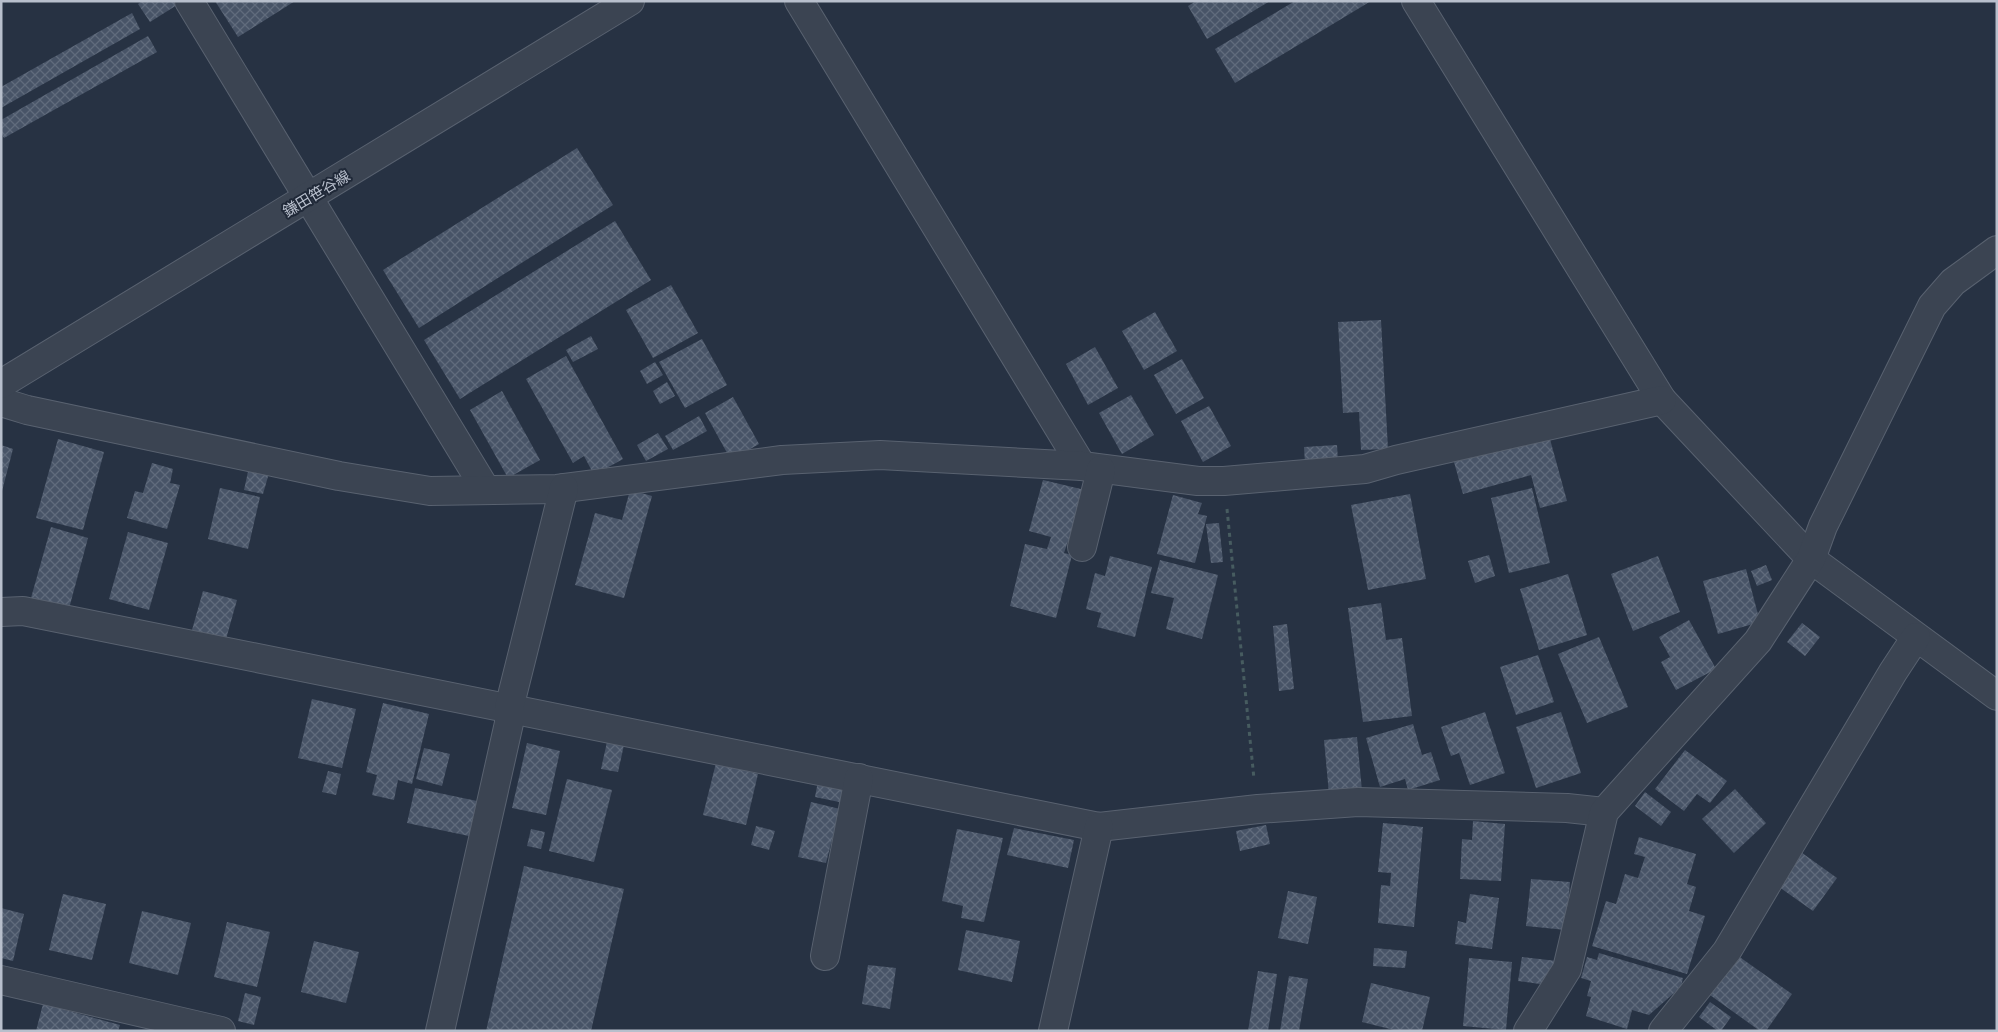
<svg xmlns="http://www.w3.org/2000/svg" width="1998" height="1032" viewBox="0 0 1998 1032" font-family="'Exo 2','Noto Sans JP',sans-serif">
  <defs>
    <pattern id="building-cross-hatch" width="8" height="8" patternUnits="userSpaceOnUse" patternTransform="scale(1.25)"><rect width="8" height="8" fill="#485467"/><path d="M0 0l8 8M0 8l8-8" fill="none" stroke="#606b7c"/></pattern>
  </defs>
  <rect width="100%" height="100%" fill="#273243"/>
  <g fill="url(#building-cross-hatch)">
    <path d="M142 1H175L177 5 150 22 138 4Z"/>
    <path d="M215 1H295L238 37Z"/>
    <path d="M1196 1H1270L1207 39 1188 6Z"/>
    <path d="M1295 1H1371L1235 83 1215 49Z"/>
    <path d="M132 13 140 29 1 108V87Z"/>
    <path d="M148 36 157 52 4 138 1 133V120Z"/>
    <path d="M577 148 613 205 419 328 383 270Z"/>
    <path d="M615 221 651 280 460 399 424 340Z"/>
    <path d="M671 285 698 333 653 358 626 310Z"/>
    <path d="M1155 312 1177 351 1144 370 1122 331Z"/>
    <path d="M1381 320 1388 449 1361 450 1359 412 1343 413 1338 322Z"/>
    <path d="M591 336 598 349 573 362 566 350Z"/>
    <path d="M702 339 727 385 685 408 659 362Z"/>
    <path d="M1095 347 1118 388 1088 405 1066 364Z"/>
    <path d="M566 356 623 459 594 475 584 456 573 463 526 379Z"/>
    <path d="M1182 359 1204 398 1176 414 1154 375Z"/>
    <path d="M655 362 663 375 647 384 640 371Z"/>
    <path d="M667 382 675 396 660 404 653 391Z"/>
    <path d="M502 391 540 460 508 478 470 410Z"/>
    <path d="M1131 395 1154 435 1122 454 1099 413Z"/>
    <path d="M733 397 759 444 731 460 705 413Z"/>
    <path d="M1209 406 1231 446 1203 462 1181 421Z"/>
    <path d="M699 416 707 431 673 450 665 436Z"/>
    <path d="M1548 432 1567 501 1540 508 1531 475 1463 494 1452 455Z"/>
    <path d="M658 433 668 449 646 461 637 445Z"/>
    <path d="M58 439 104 452 83 530 36 518Z"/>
    <path d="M1 445 13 449 2 491H1Z"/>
    <path d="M1337 445 1338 461 1305 463 1304 447Z"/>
    <path d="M152 463 173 469 170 483 180 485 167 529 127 518 135 491 143 493Z"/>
    <path d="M249 467 269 473 263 494 244 490Z"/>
    <path d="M1043 480 1085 490 1072 542 1068 541 1064 553 1072 555 1056 618 1010 606 1025 544 1047 549 1051 537 1029 531Z"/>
    <path d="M220 488 260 497 248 549 208 539Z"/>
    <path d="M1532 488 1550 563 1509 573 1491 498Z"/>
    <path d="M630 490 652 496 624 598 575 585 595 513 622 520Z"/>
    <path d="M1410 494 1426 579 1368 590 1351 505Z"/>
    <path d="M1173 495 1202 503 1198 514 1207 516 1195 563 1157 554Z"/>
    <path d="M1219 523 1223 562 1211 563 1206 524Z"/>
    <path d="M51 527 88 538 67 616 29 605Z"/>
    <path d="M128 532 168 543 149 610 109 599Z"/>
    <path d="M1489 555 1495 576 1475 583 1468 561Z"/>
    <path d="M1110 556 1152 567 1135 637 1097 627 1101 613 1086 609 1095 573 1105 576Z"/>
    <path d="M1658 556 1680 612 1633 631 1611 574Z"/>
    <path d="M1160 560 1218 575 1202 639 1166 629 1174 598 1151 593Z"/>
    <path d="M1766 565 1772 580 1757 586 1751 571Z"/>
    <path d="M1746 569 1760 622 1718 634 1703 581Z"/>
    <path d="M1568 574 1587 635 1539 650 1520 589Z"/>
    <path d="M203 591 237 600 226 639 192 630Z"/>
    <path d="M1381 603 1386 640 1402 638 1412 716 1363 722 1348 608Z"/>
    <path d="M1689 620 1716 669 1676 690 1661 662 1670 657 1659 637Z"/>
    <path d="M1802 623 1820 637 1805 656 1787 642Z"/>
    <path d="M1287 624 1294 689 1279 691 1273 626Z"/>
    <path d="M1599 637 1628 707 1587 723 1558 654Z"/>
    <path d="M1538 655 1554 702 1516 715 1500 667Z"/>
    <path d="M312 699 356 709 342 768 298 758Z"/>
    <path d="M383 703 429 714 412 784 398 780 394 800 372 795 377 775 366 772Z"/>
    <path d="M1485 712 1505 773 1470 785 1459 753 1451 756 1441 727Z"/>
    <path d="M1561 712 1581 773 1536 788 1516 727Z"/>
    <path d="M1413 724 1422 755 1431 752 1440 780 1408 790 1405 779 1380 787 1366 738Z"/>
    <path d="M1357 737 1362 791 1329 794 1324 740Z"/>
    <path d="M607 742 624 745 618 772 601 769Z"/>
    <path d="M527 743 560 751 546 815 512 808Z"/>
    <path d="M424 748 450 754 442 786 416 779Z"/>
    <path d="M1685 750 1727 781 1710 803 1697 794 1684 811 1655 789Z"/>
    <path d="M716 763 758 774 746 825 703 815Z"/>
    <path d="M328 771 341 774 336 795 322 792Z"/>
    <path d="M567 779 612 790 594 862 549 851Z"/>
    <path d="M818 781 847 787 844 803 815 797Z"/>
    <path d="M415 788 477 801 469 836 407 823Z"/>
    <path d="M1735 789 1766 823 1734 853 1702 819Z"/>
    <path d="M1645 792 1671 812 1661 826 1635 806Z"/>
    <path d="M811 802 840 809 826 863 798 857Z"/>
    <path d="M1473 821 1505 824 1501 881 1460 879 1462 839 1472 840Z"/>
    <path d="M1383 823 1423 827 1414 927 1378 923 1381 885 1390 886 1391 873 1378 872Z"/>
    <path d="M1266 825 1270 844 1240 851 1236 831Z"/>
    <path d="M756 826 775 831 769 850 751 845Z"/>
    <path d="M1014 828 1074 840 1068 868 1007 855Z"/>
    <path d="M531 829 545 832 541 849 527 846Z"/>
    <path d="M957 829 1003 838 984 922 961 918 963 906 942 901Z"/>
    <path d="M1639 837 1696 854 1687 884 1696 887 1689 911 1705 916 1687 974 1592 946 1606 901 1616 904 1625 874 1638 878 1645 857 1634 854Z"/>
    <path d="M1798 850 1837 878 1813 911 1775 884Z"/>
    <path d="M524 866 624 889 591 1031H486Z"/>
    <path d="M1531 879 1570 882 1566 930 1526 926Z"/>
    <path d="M1288 891 1317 897 1308 944 1278 938Z"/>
    <path d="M63 894 106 904 92 960 49 950Z"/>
    <path d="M1470 894 1499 898 1492 949 1455 944 1458 921 1466 923Z"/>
    <path d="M1 908 24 914 13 961 1 958Z"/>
    <path d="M142 911 191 923 178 975 129 963Z"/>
    <path d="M227 922 270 932 257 987 214 977Z"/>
    <path d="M966 930 1020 941 1012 982 958 970Z"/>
    <path d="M314 941 359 952 346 1003 301 992Z"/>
    <path d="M1374 948 1407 951 1405 968 1373 966Z"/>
    <path d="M1731 951 1792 994 1766 1031H1760L1703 990Z"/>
    <path d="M1599 953 1683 978 1681 987 1649 1015 1632 1010 1627 1029 1586 1016 1591 997 1587 996 1591 981 1581 978 1587 957 1597 960Z"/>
    <path d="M1522 957 1557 961 1554 986 1518 981Z"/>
    <path d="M1469 958 1512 962 1506 1030 1463 1026Z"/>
    <path d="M868 965 896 968 890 1009 862 1004Z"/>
    <path d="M1258 971 1277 974 1268 1031H1248Z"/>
    <path d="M1289 976 1308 979 1299 1031H1280Z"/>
    <path d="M1371 983 1430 997 1422 1031H1398L1362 1022Z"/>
    <path d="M245 993 261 997 254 1025 238 1021Z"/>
    <path d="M1710 1002 1731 1017 1721 1031H1718L1699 1017Z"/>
    <path d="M43 1004 120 1025 118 1031H36Z"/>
  </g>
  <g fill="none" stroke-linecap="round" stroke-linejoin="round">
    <defs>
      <g id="minor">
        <path d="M189 1 486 490"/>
        <path d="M799 1 1082 466"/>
        <path d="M1416 1 1662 400 1811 559 1997 696"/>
        <path d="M1 402 27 410 339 476 430 491 557 489 782 460 880 455 1082 466 1198 481H1224L1365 469 1396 460 1662 400"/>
        <path d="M1082 547 1101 470"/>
        <path d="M1 612 23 611 1099 827 1258 809 1358 802 1567 808 1604 812"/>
        <path d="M825 956 859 778"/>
        <path d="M1 980 221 1031"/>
        <path d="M440 1031 509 723V708L564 488"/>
        <path d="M1053 1031 1099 827"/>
        <path d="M1528 1031 1567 969 1604 812 1758 641 1811 559 1823 526 1932 306 1953 282 1997 250"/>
        <path d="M1663 1031 1727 951 1893 672 1916 637"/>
      </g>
      <path id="tertiary" d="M1 384 630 1"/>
    </defs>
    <use href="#minor" stroke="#596270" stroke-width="30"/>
    <use href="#tertiary" stroke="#596270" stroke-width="30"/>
    <path stroke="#475c60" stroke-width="3" stroke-dasharray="4 4" stroke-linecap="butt" d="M1227 509 1254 779"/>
    <use href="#minor" stroke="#3b4452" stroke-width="28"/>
    <use href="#tertiary" stroke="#3b4452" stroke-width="28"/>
  </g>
  <g text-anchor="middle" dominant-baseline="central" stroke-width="4" stroke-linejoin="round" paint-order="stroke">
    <g font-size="15" fill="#b8bfcc" stroke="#202938">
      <text transform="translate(316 193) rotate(-31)">鎌田笹谷線</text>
    </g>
  </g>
  <rect width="1998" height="1032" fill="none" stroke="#b8bfcc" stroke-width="5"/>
</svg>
